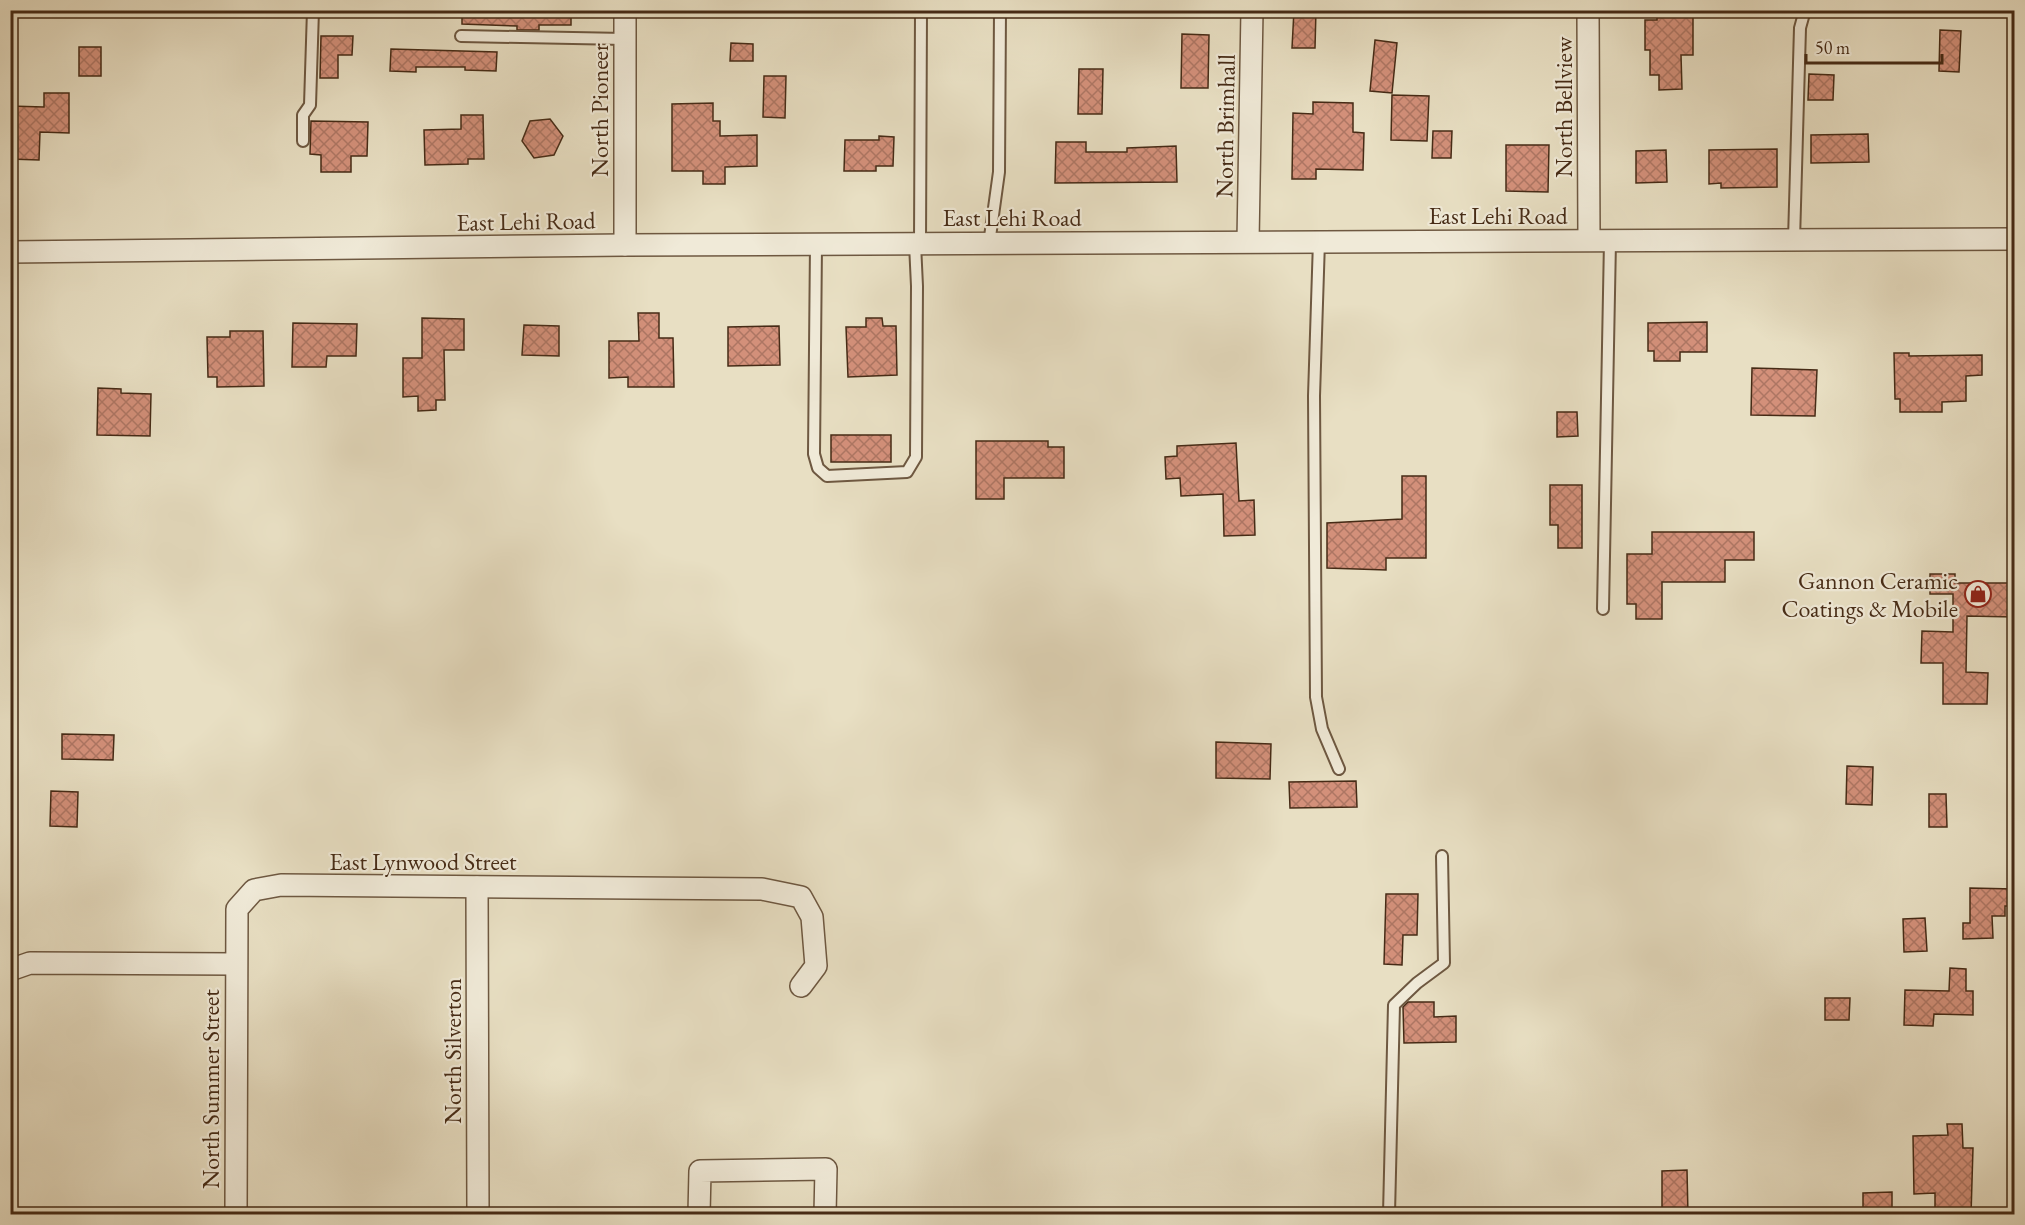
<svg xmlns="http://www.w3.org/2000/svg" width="2025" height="1225" viewBox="0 0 2025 1225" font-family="'EB Garamond',serif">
  <defs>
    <pattern id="building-cross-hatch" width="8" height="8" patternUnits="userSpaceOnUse" patternTransform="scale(1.5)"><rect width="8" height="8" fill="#d3907a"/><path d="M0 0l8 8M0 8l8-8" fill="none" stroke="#ad7663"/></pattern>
  </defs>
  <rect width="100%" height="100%" fill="#e8dfc3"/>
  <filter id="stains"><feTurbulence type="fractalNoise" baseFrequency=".00333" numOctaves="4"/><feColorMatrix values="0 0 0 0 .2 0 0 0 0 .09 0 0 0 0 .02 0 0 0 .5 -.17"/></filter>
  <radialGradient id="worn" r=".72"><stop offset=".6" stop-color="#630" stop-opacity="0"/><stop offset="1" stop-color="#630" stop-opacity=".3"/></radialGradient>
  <g fill="url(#building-cross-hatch)" stroke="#462b16" stroke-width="1.5">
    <path d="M462 10H571V25H539V30H517V26L462 24Z"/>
    <path d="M1294 10H1316L1315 48H1292Z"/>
    <path d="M1657 10H1693V55H1681L1682 89 1659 90V75H1650V50H1645V20H1657Z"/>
    <path d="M1940 30 1961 31 1959 72 1939 71Z"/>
    <path d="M1182 34 1209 35 1208 88H1181Z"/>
    <path d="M321 36H353L352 55H338V78H320Z"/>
    <path d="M1375 40 1397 43 1392 93 1370 91Z"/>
    <path d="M731 43 753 44V61H730Z"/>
    <rect x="79" y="47" width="22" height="29"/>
    <path d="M391 49 497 52 496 71 465 70V67H416V72L390 71Z"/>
    <path d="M1079 69H1103L1102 114H1078Z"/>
    <path d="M1809 74 1834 75 1833 100H1808Z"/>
    <path d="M764 76H786L785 118 763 117Z"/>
    <path d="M44 93H69V133L40 132 39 160 10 159V106L44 107Z"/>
    <path d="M1392 95 1429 96 1427 141 1391 140Z"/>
    <path d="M1313 102 1353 103V132L1364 133 1363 170 1316 169V179H1292L1293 113 1313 114Z"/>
    <path d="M713 103V121H720V136L757 135V166L725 167V184H703V171H672V104Z"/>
    <path d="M461 115H483L484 159H468V164L425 165 424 130 461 129Z"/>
    <path d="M550 119 563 136 554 155 534 158 522 141 530 121Z"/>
    <path d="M311 121 368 122 367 156H351V172H321V155L310 154Z"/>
    <path d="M1433 131H1452L1451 158H1432Z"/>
    <path d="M1868 134 1869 162 1811 163V135Z"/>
    <path d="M879 136 894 137 893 166H876V171H844L845 140H879Z"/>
    <path d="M1056 142H1086V152H1127V148L1176 146 1177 182 1055 183Z"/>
    <path d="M1506 145H1549L1548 192 1506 191Z"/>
    <path d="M1777 149V187L1721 188V183L1709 184V150Z"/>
    <path d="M1666 150 1667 182 1636 183V151Z"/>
    <path d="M638 313H659V338H673L674 387H628V377L609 378V341H639Z"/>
    <path d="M422 318 464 319V350H444L445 400H436V410L418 411V396L403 397V358H422Z"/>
    <path d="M866 318H882L883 326H896L897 375 848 377 846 327H866Z"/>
    <path d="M1707 322V352H1680V361H1654V351H1648V323Z"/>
    <path d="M293 323 357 324 356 356H327L326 367H292Z"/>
    <path d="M524 325 559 326V356L522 355Z"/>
    <path d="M779 326 780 365 728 366V327Z"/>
    <path d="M230 331H263L264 386 217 387V377H208L207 337H230Z"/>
    <path d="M1894 353H1909V356L1982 355V375L1966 376V401L1942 402V412H1900V399H1895Z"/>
    <path d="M1752 368 1817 370 1815 416 1751 415Z"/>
    <path d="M98 388 121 389V393L151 394 150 436 97 435Z"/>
    <path d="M1557 412H1577L1578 436 1557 437Z"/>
    <rect x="831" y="435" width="60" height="27"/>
    <path d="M976 441H1048V447H1064V478H1004V499H976Z"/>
    <path d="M1236 443 1239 501 1254 500 1255 535 1224 536 1223 494 1181 496 1180 478 1166 479 1165 457 1177 456V446Z"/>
    <path d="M1402 476H1426V558H1386V570L1327 568V523L1402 519Z"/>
    <path d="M1550 485H1582V548H1558V525H1550Z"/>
    <path d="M1652 532H1754V560H1725V582H1662V619H1636V604H1627V554H1652Z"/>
    <path d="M1930 574H1955V583H2014V617L1967 616 1966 672 1988 673 1987 704H1943V663H1921L1922 631 1953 632V594H1930Z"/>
    <path d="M62 734 114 735 113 760 62 759Z"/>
    <path d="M1216 742 1271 744 1270 779 1216 778Z"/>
    <path d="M1847 766 1873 767 1872 805 1846 804Z"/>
    <path d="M1356 781 1357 807 1290 808 1289 782Z"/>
    <path d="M51 791 78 792 77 827 50 826Z"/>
    <path d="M1929 794H1946L1947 827H1929Z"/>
    <path d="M1970 888 2014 889V906H2005V916H1992L1993 938 1963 939V923H1970Z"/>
    <path d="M1386 894H1418L1417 935H1403L1402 965 1384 964Z"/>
    <path d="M1925 918 1927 951 1904 952 1903 919Z"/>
    <path d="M1950 968 1966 969V991H1973V1015L1934 1014 1933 1026 1904 1025 1905 990 1949 991Z"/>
    <path d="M1825 998H1850L1849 1020H1825Z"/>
    <path d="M1408 1002H1434V1017L1456 1016V1042L1404 1043 1403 1007Z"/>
    <path d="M1947 1124H1962L1963 1148H1973L1971 1215H1935V1193L1914 1194 1913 1136 1948 1135Z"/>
    <path d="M1687 1170 1688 1215H1662V1171Z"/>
    <path d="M1892 1192V1215H1863V1193Z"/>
  </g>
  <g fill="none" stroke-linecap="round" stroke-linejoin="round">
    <defs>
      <g id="lane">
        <path d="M461 36 625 39"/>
        <path d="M303 141V115L310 105 313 10"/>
        <path d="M1794 240 1800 28 1805 10"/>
        <path d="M1319 241 1314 396 1316 697 1322 729 1339 769"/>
        <path d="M920 243 921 10"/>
        <path d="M816 244 814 454 818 468 827 476 907 472 916 457 917 286 915 244"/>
        <path d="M989 244 999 172 1000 10"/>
        <path d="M1603 609 1610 241"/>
        <path d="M1389 1214 1394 1005 1417 983 1444 963 1442 856"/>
      </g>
      <g id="street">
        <path d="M625 10V245"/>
        <path d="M1588 10 1589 240"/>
        <path d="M1248 241 1252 10"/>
        <path d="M10 252 625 245 2014 239"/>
        <path d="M477 887 478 1214"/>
        <path d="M10 970 30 963 236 964"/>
        <path d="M236 1214 237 909 254 890 281 885 762 889 801 897 812 917 816 966 801 986"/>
        <path d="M699 1214 700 1171 826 1169 825 1214"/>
      </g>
    </defs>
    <use href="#lane" stroke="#6e5841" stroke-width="14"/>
    <use href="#street" stroke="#6e5841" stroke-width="24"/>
    <use href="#lane" stroke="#f0ead8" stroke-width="10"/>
    <use href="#street" stroke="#f0ead8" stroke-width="21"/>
  </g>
  <defs>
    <symbol id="shop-ring" viewBox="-11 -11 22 22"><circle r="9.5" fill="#f0ead8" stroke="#8f2418" stroke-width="1.5"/><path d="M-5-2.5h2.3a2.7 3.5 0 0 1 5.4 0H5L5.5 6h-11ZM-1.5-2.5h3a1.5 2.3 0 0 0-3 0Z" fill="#8f2418"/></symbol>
  </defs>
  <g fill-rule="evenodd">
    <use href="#shop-ring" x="1963" y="579" width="30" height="30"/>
  </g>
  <g text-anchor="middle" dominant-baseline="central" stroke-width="4.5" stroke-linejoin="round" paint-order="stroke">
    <g font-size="24" fill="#462b16" stroke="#f0ead8">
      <text transform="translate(1563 107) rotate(-90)">North Bellview</text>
      <text transform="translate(599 110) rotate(-90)">North Pioneer</text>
      <text transform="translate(1225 126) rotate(-89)">North Brimhall</text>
      <text x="1498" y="215">East Lehi Road</text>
      <text x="1012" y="217">East Lehi Road</text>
      <text transform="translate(526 221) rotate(-1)">East Lehi Road</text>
      <text x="423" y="861">East Lynwood Street</text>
      <text transform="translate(452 1051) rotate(-90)">North Silverton</text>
      <text transform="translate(210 1089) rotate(-90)">North Summer Street</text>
    </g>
    <g font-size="24" fill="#462b16" stroke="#f0ead8" text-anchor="end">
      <text x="1958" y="580">Gannon Ceramic<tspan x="1958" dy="28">Coatings &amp; Mobile</tspan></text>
    </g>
  </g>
  <rect width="2025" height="1225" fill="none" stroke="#e8dfc3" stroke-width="36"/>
  <rect x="12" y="12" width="2001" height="1201" fill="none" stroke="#462b16" stroke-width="3"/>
  <rect x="18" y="18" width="1989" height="1189" fill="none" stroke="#462b16" stroke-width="1.5"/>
  <path d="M1806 54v9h136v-9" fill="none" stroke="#462b16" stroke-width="3"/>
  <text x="1815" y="54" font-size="18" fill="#462b16" stroke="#f0ead8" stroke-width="4.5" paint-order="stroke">50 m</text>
  <rect width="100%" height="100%" filter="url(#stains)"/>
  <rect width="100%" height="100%" fill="url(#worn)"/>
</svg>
